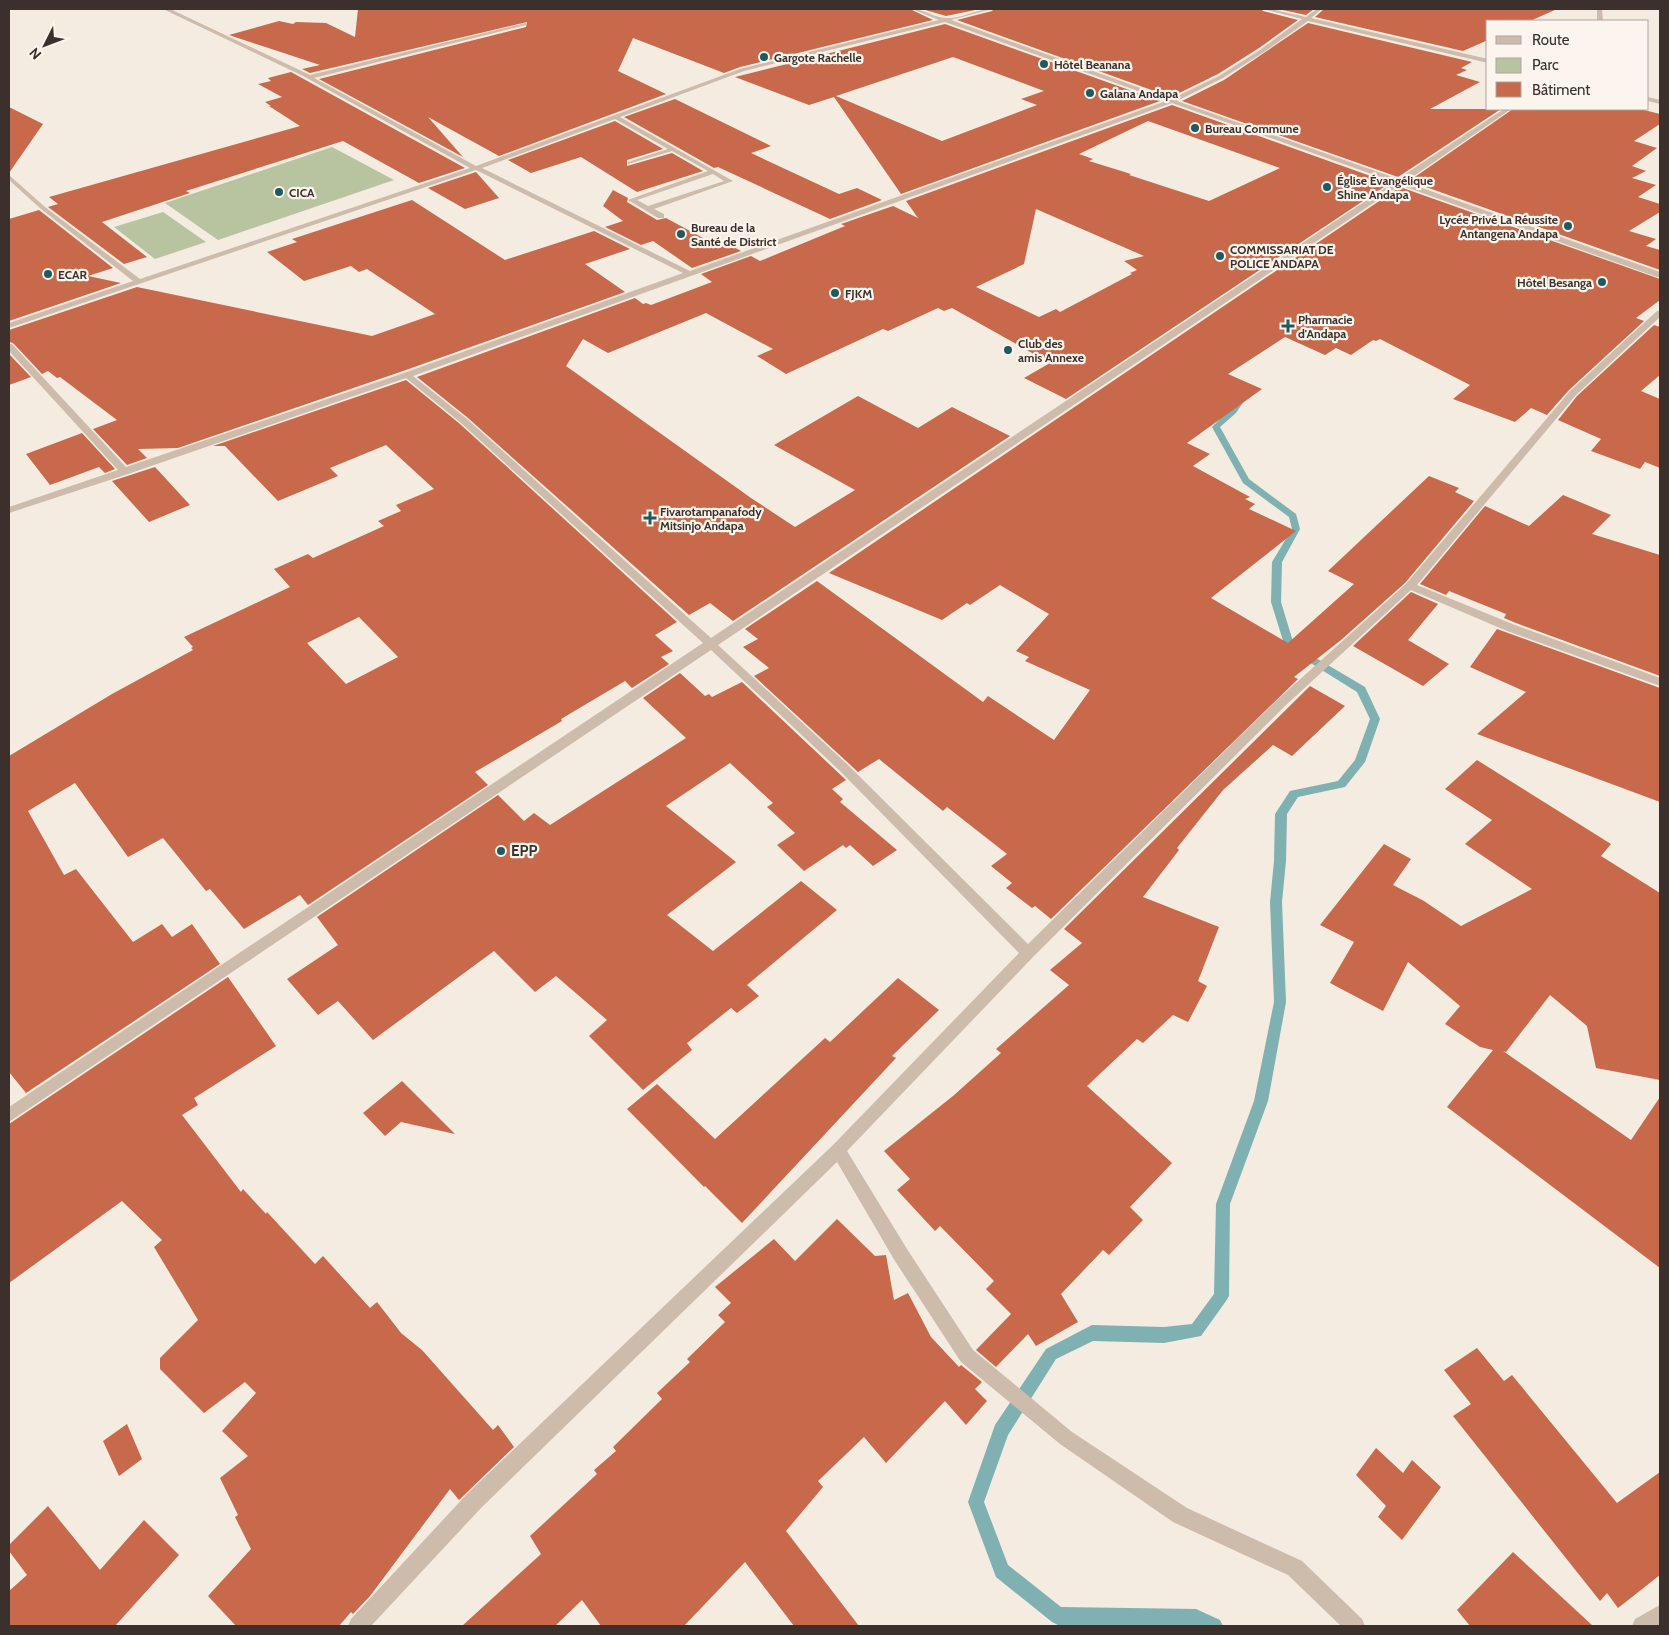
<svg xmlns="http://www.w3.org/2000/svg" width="1669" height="1635" viewBox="0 0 1669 1635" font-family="Cabin,sans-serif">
  <rect width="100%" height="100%" fill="#f4ebe1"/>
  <g fill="#b8c4a0">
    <path d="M332 147 394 180 218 240 165 203Z"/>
    <path d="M163 212 206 242 155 259 114 227Z"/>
  </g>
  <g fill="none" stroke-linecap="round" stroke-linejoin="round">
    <path fill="#7fb0b2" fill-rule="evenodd" d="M1239 396 1246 398 1236 413 1220 427 1249 479 1296 514 1300 529 1282 562 1281 602 1294 645 1365 687 1380 719 1365 762 1345 787 1298 797 1287 814 1286 861 1282 902 1286 1002 1268 1101 1230 1204 1229 1296 1226 1301 1201 1336 1164 1343 1093 1341 1056 1359 1008 1435 984 1502 1008 1565 1061 1607 1196 1609 1220 1620 1223 1626 1058 1625 1052 1622 996 1577 968 1502 995 1425 1046 1349 1092 1325 1164 1327 1192 1324 1214 1294 1216 1204 1254 1101 1274 1002 1270 902 1274 861 1275 814 1290 791 1338 781 1355 760 1370 719 1357 692 1285 647 1271 602 1272 562 1292 529 1289 517 1243 483 1212 427 1230 409Z"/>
  </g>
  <g fill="#c8694b" fill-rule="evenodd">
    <path d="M358 9H910L933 20 740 67 724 73 633 38 618 71 666 94 499 156 428 117 463 157 319 79 526 27 527 22 310 73 302 69 320 65 229 35 279 21 293 24 296 22 326 23 355 37Z"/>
    <path d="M922 9H980L946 16Z"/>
    <path d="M994 9H1261L1263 11 1298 20 1259 48 1218 74 1171 97 957 20 992 11Z"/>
    <path d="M1278 9H1314L1306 15Z"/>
    <path d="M1324 9H1557L1530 21H1488V40L1463 51 1315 17Z"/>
    <path d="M1308 23 1472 62 1461 68 1467 70 1456 75 1480 82 1430 109H1501L1398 177 1182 101 1224 80Z"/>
    <path d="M945 24 1160 101 901 194 834 97 809 105 735 77ZM953 57 1044 91 1021 99 1037 105 942 141 836 96Z"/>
    <path d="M291 72 465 168 419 183 343 141 186 191 190 193 102 222 147 257 124 264 48 207 58 204 49 197 300 126 269 106H271L265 102 282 97 258 84 271 81 268 78Z"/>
    <path d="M675 99 771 146 751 153 839 194 857 188 882 200 830 219 718 167 714 168 624 117Z"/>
    <path d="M1172 105 1390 183 1066 399 1024 378 1050 363 952 308 944 311 938 308 888 331 883 329 786 374 757 356 773 349 706 313 608 353 583 339 566 366 751 498 795 527 855 490 774 445 858 396 918 428 952 407 1010 436 733 621 710 603 689 615 468 418 417 377 635 298 643 304 646 303 651 305 712 282 701 274 751 256 760 261 845 226 841 224 893 206 918 218 906 201ZM1148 121 1280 168 1209 201 1129 175 1131 174 1089 161 1093 159 1079 154ZM1036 209 1144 256 1124 261 1137 270 1130 273 1132 274 1060 312 1056 309 1039 317 976 287 1024 264Z"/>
    <path d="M9 107 43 124 9 173Z"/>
    <path d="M1513 109H1640L1660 114V124L1634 141 1657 148 1632 166 1646 171 1632 178 1656 185 1638 197 1660 204V212L1629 231 1656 239 1646 246 1660 250V270L1409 181Z"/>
    <path d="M615 121 663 149 627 160V166L672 153 703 171 637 192 581 157 531 173 508 160Z"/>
    <path d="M476 172 499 198 465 209 428 188Z"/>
    <path d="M1400 187 1660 279V300L1636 318 1644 321 1569 390 1547 415 1531 408 1515 422 1453 399 1470 385 1380 339 1376 341 1373 340 1351 355 1336 348 1325 355 1285 337 1228 374 1262 389 1187 443 1210 454 1193 466 1250 497 1245 499 1255 504 1249 509 1296 531 1211 598 1288 643 1354 584 1328 571 1429 476 1459 488 1455 492 1474 501 1405 583 1341 640 1294 677 1298 679 1051 919 1035 906 1032 908 1006 888 1012 883 991 866 1007 854 947 807 943 811 879 759 858 772 754 676 769 668 743 647 758 639 745 629 817 581 983 702 988 696 1054 740 1090 690 1025 661 1029 657 1016 651 1049 614 1000 585 970 605 967 603 942 620 829 573Z"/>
    <path d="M613 190 628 198 627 202 657 220 666 218 716 245 724 242 741 251 692 268 653 241 641 245 605 227 623 221 603 206Z"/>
    <path d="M412 200 505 260 594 231 630 249 585 264 625 292 403 371 178 448 138 449 147 458 127 465 93 429 117 420 60 377 57 378 48 371 42 374 13 343 9 342V330L137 287 372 336 435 314 367 269 359 272 351 266 304 281 267 252 297 242 292 239Z"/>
    <path d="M39 210 113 268 88 276 121 283 9 321V219Z"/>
    <path d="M1654 325 1660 327V375L1641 391 1660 399V468L1645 462 1640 469 1591 451 1601 439 1558 420 1577 396Z"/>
    <path d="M9 354 31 377 9 385Z"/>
    <path d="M406 380 460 424 677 622 655 635 673 651 661 657 669 664 632 688 625 681 561 719 562 721 475 772 488 785 308 905 300 895 244 929 210 889 206 891 163 838 128 857 75 783 28 811 64 875 76 869 133 942 162 924 172 937 192 924 220 964 26 1093 9 1072V756L112 694 193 650 191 648 193 647 184 637 290 587 274 569 308 554 313 558 384 526 378 521 401 511 396 505 434 489 386 445 330 468 338 476 278 501 225 446H213ZM359 617 398 657 346 684 307 643Z"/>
    <path d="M82 433 115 469 105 473 99 467 50 485 26 454Z"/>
    <path d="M155 467 190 505 149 522 112 481Z"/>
    <path d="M1563 495 1611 515 1592 534 1660 555V676L1516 623 1504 618 1506 614 1449 591 1446 595 1420 584 1485 506 1529 526Z"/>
    <path d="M1411 592 1438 604 1408 640 1449 664 1423 686 1353 646Z"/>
    <path d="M1497 629 1660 688V802L1477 734 1526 692 1470 667Z"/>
    <path d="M680 673 705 696 709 694 712 697 742 682 846 780 832 789 843 799 840 802 897 850 873 866 850 845 846 848 843 845 804 871 777 845 795 833 767 807 773 803 730 763 666 806 736 862 667 915 713 951 801 881 837 910 747 985 759 996 737 1013 731 1008 687 1043 692 1050 643 1090 589 1036 607 1020 556 976 535 992 494 951 373 1040 338 1001 318 1015 287 979 338 945 317 917 498 795 524 821 534 813 550 825 686 738 643 698Z"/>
    <path d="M1310 686 1345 706 1292 756 1273 745 1223 790 1177 848 1179 850 1143 897 1219 927 1198 981 1207 986 1188 1022 1173 1015 1143 1043 1137 1039 1087 1086 1172 1163 1130 1207 1143 1220 1109 1255 1103 1250 1061 1294 1078 1322 1036 1346 1028 1334 996 1367 976 1350 1011 1314 986 1289 994 1281 940 1226 935 1231 897 1190 910 1179 884 1151 953 1096 1001 1053 996 1049 1069 985 1050 970 1082 943 1064 929Z"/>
    <path d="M1477 760 1611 844 1601 856 1660 893V1080L1596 1068 1587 1026 1550 995 1506 1052 1503 1051 1631 1140 1660 1097V1268L1447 1107 1493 1050 1480 1047 1445 1024 1460 1006 1408 962 1383 1011 1330 983 1354 942 1320 925 1384 844 1411 859 1393 885 1424 901 1461 926 1532 889 1465 844 1492 820 1445 789Z"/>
    <path d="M228 977 276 1046 194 1098 198 1105 182 1115 241 1192 243 1189 266 1214 267 1212 315 1264 323 1256 370 1308 377 1302 401 1333 422 1350 493 1430 498 1425 514 1447 459 1500 450 1489 370 1596 353 1614 351 1612 339 1626H236L208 1596 251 1549 235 1517 238 1515 220 1478 248 1456 222 1431 256 1393 245 1382 204 1413 160 1369V1358L198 1320 154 1247 162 1240 122 1201 9 1283V1124Z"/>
    <path d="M898 978 939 1010 892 1056 896 1058 742 1223 705 1186 704 1187 627 1109 657 1084 715 1139 825 1038 830 1042Z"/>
    <path d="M402 1081 455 1134 401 1122 385 1136 363 1113Z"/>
    <path d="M837 1219 875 1256 886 1255 894 1300 908 1293 931 1337 959 1367 961 1365 982 1382 975 1389 987 1401 966 1425 945 1401 886 1463 864 1437 818 1481 823 1487 786 1531 859 1626H794L745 1562 684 1626H601L582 1600 555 1626H462L541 1554 530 1536 597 1474 594 1470 616 1451 613 1447 662 1399 657 1393 690 1362 687 1359 725 1322 718 1315 731 1303 715 1287 774 1239 795 1261Z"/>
    <path d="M1477 1348 1504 1381 1512 1375 1617 1503 1660 1472V1575L1618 1608 1607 1593 1600 1601 1453 1416 1471 1404 1444 1370Z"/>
    <path d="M127 1424 142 1459 119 1476 103 1441Z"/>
    <path d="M1376 1448 1403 1473 1412 1460 1441 1487 1402 1540 1378 1517 1386 1506 1356 1475Z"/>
    <path d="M48 1506 100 1570 144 1520 179 1555 115 1626H9V1591L27 1575 9 1551V1545Z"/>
    <path d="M1513 1552 1593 1626H1470L1457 1610Z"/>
  </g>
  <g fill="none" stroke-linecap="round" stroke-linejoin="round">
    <g fill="#cdbbac" fill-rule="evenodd">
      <path d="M163 9H170L310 75 526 23V25L314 78 476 166 740 69 939 20 912 9C924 9 934 18 946 18 961 19 977 9 992 9L951 20 1171 99 1219 76 1260 50 1302 19 1263 9H1271L1306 17 1317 9H1322L1311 18 1488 59V63L1308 21 1264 52 1223 78 1177 101 1398 179 1504 109H1511L1405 182 1660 272V277H1657L1400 185 718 645 848 765 1028 944 1277 700 1406 584 1570 391 1657 311H1660V317L1576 395 1417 585 1515 625 1660 678V686L1507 631 1411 590 1285 706 1033 957 847 1151 907 1249 973 1350 1072 1432 1187 1508 1302 1561 1362 1619 1365 1626H1341L1288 1575 1173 1522 1060 1444 961 1362 895 1261 837 1162 481 1508 371 1626H348L351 1619 467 1494 833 1145 1019 953 840 771 711 650 9 1122V1107L703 643 461 423 406 378 128 474 9 513V507L118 470 9 351V344H12L126 467 404 373 683 273 476 170 9 328V323L133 281 41 209 9 180V175L45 207 140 279 470 168 303 76ZM945 22 1166 101 690 271 482 168 615 119 668 149 628 162V164L672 151 708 171 628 200 658 218H664V214L654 209 733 181 620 117 744 71ZM1172 103 1394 182 711 638 467 419 413 376ZM713 174 724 181 648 206 637 200Z"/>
      <path d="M1597 9H1602L1603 21H1597Z"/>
      <path d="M1648 97 1660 100V104L1648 101Z"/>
      <path d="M1660 1605V1626H1632L1635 1619Z"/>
    </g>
  </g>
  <g fill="#1f5a5e" stroke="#fbf5ee" stroke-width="2">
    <circle cx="764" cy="57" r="5"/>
    <circle cx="1044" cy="64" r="5"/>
    <circle cx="1090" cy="93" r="5"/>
    <circle cx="1195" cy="128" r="5"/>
    <circle cx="1327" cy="187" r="5"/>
    <circle cx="279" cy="192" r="5"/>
    <circle cx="1568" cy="226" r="5"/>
    <circle cx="681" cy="234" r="5"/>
    <circle cx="1220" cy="256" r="5"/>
    <circle cx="48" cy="274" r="5"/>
    <circle cx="1602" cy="282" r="5"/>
    <circle cx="835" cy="293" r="5"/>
    <path d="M1285.5 318.5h5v5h5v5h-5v5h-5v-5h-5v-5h5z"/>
    <circle cx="1008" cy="350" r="5"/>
    <path d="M647.5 510.5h5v5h5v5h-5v5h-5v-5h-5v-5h5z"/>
    <circle cx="501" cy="851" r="5"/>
  </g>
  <g text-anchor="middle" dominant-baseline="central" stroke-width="4.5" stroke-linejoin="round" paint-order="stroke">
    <g font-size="12" font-weight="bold" fill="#3b302b" stroke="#fbf5ee" text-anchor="start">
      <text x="774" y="57">Gargote Rachelle</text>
      <text x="1054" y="64">Hôtel Beanana</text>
      <text x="1100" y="93">Galana Andapa</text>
      <text x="1205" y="128">Bureau Commune</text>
      <text x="1337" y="180">Église Évangélique<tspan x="1337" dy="14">Shine Andapa</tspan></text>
      <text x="289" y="192">CICA</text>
      <text x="1558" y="219" text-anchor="end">Lycée Privé La Réussite<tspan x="1558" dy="14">Antangena Andapa</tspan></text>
      <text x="691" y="227">Bureau de la<tspan x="691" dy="14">Santé de District</tspan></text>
      <text x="1230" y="249">COMMISSARIAT DE<tspan x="1230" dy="14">POLICE ANDAPA</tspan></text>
      <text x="58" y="274">ECAR</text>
      <text x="1592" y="282" text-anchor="end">Hôtel Besanga</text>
      <text x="845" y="293">FJKM</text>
      <text x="1298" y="319">Pharmacie<tspan x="1298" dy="14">d'Andapa</tspan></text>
      <text x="1018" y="343">Club des<tspan x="1018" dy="14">amis Annexe</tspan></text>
      <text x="660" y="511">Fivarotampanafody<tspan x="660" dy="14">Mitsinjo Andapa</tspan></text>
    </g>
    <g font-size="15" font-weight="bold" fill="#3b302b" stroke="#fbf5ee" text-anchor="start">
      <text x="511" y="851">EPP</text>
    </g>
  </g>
  <rect width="1669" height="1635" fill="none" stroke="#3b302b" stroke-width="20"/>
  <rect x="1486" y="20" width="162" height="90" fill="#fbf5ee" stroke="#aea6a0"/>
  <rect x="1496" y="36" width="25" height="8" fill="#cdbbac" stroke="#aea6a0"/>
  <text x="1532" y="45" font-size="15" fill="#3b302b">Route</text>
  <rect x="1496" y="58" width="25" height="15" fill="#b8c4a0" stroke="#aea6a0"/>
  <text x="1532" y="70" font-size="15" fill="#3b302b">Parc</text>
  <rect x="1496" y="82" width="25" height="15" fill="#c8694b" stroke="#aea6a0"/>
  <text x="1532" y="95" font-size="15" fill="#3b302b">Bâtiment</text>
  <g transform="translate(45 45) rotate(228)" stroke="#fbf5ee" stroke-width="4" paint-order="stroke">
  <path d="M0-4L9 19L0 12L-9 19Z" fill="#3b302b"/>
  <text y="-8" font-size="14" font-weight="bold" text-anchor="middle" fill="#3b302b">N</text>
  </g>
</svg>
